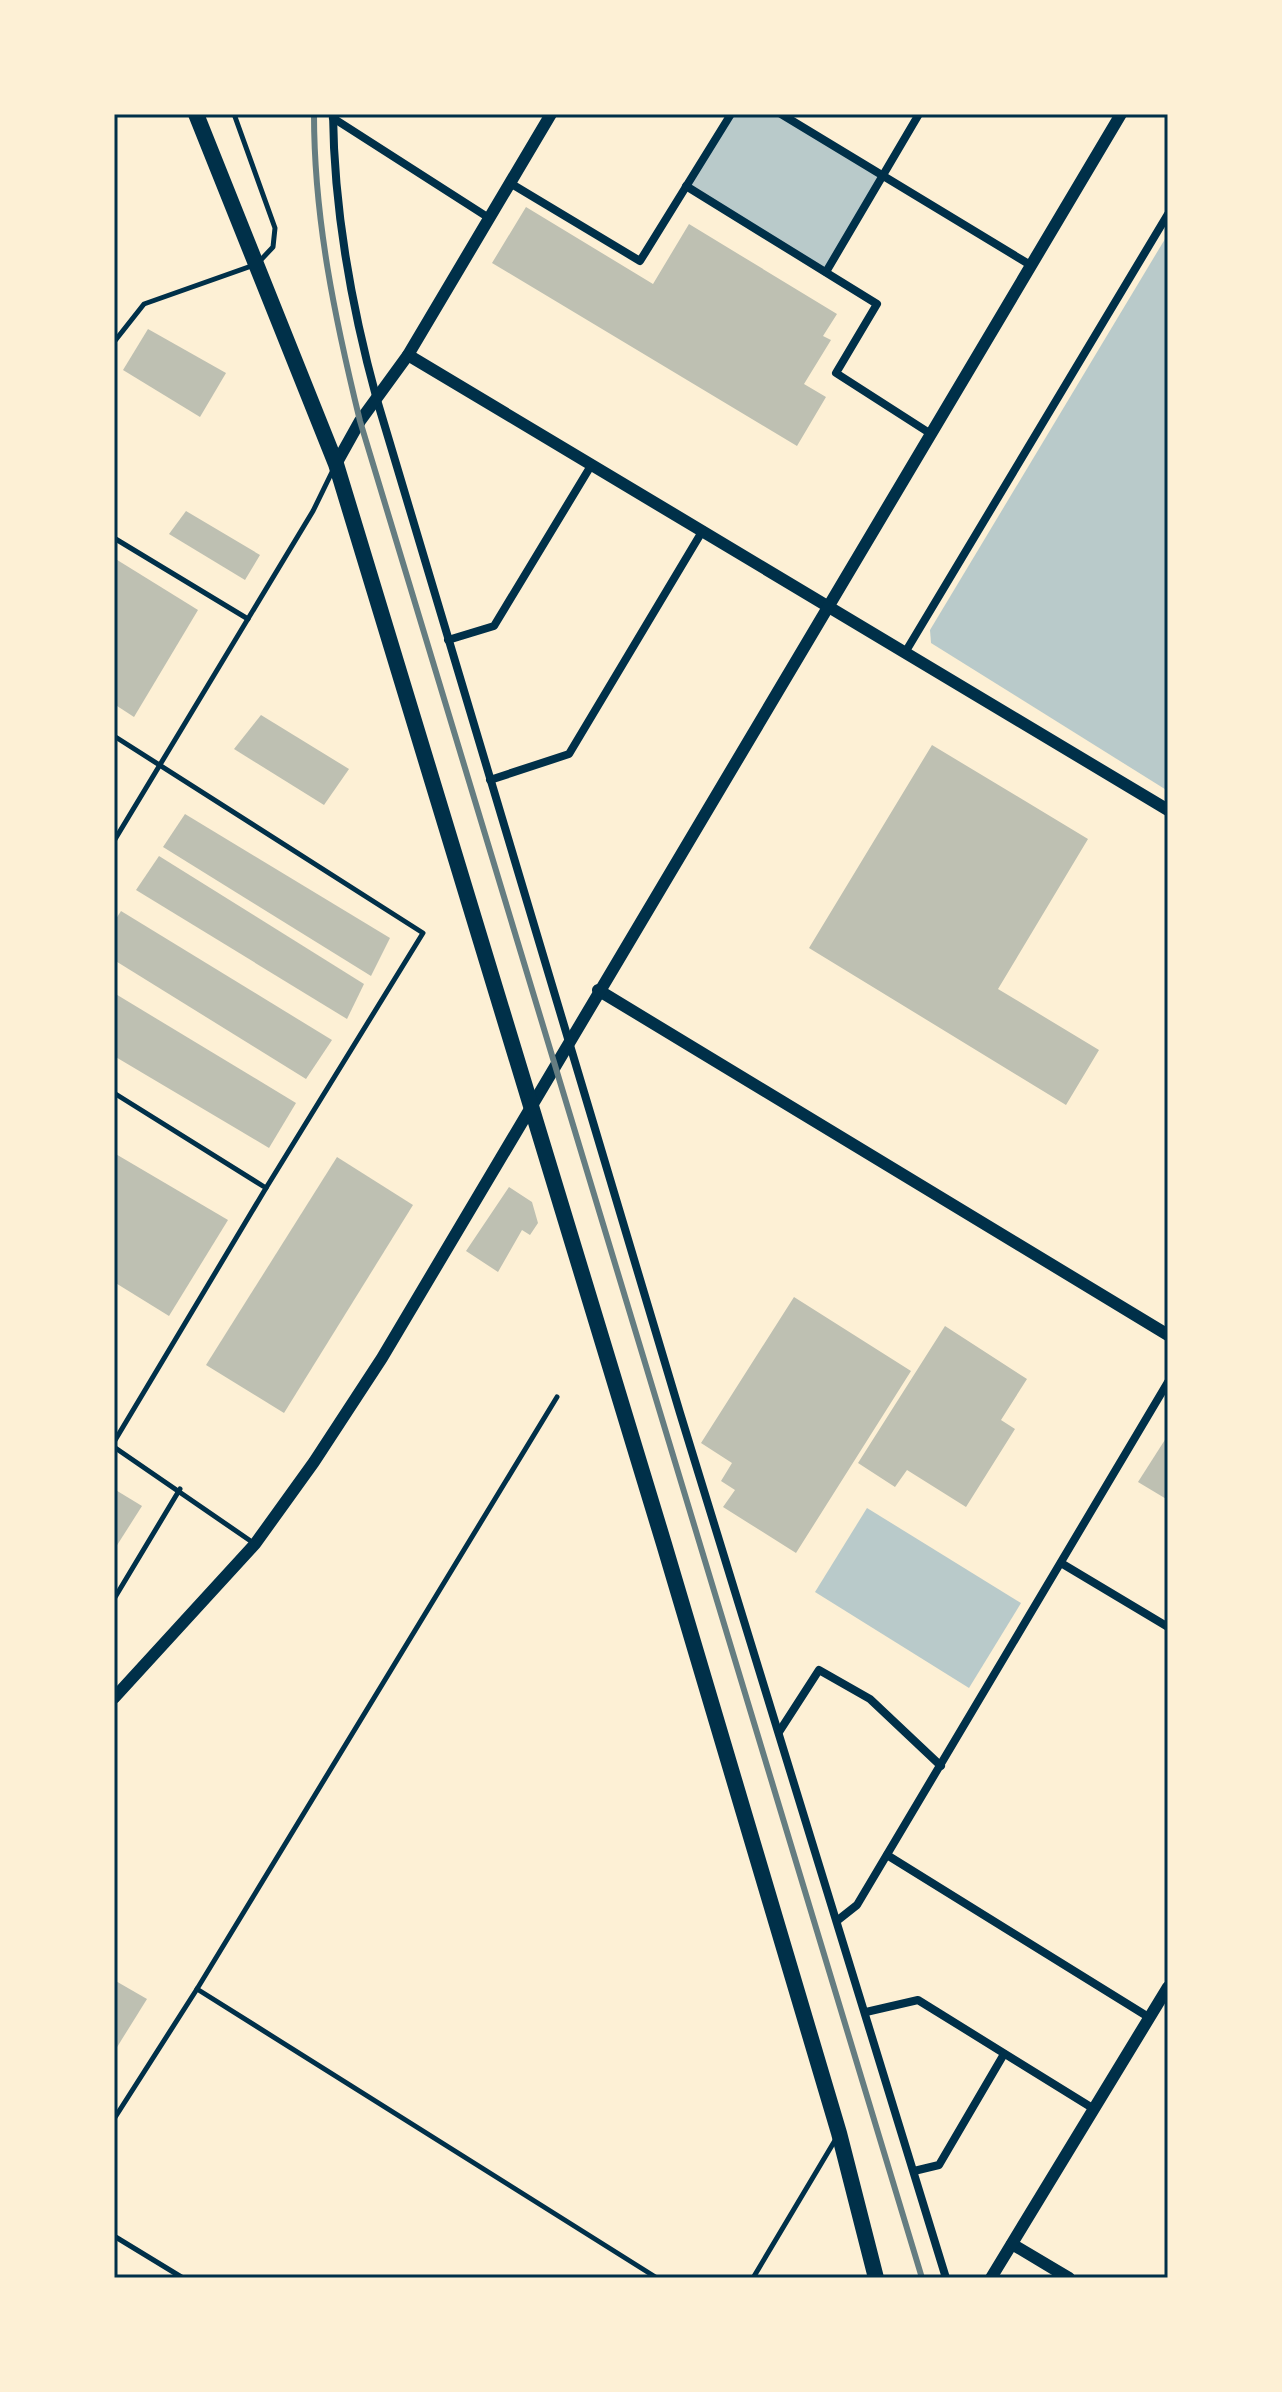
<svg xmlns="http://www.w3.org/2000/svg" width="1282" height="2392" viewBox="0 0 1282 2392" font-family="Montserrat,sans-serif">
  <rect width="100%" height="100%" fill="#fdf0d5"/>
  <g fill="#b9caca">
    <path d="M731 114H781L883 175 826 272 686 186Z"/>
    <path d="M1168 234V791L931 643 930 630Z"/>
    <path d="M867 1508 1021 1603 969 1688 815 1592Z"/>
  </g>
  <g fill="#bec0b2">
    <path d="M526 207 653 284 689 224 837 314 823 336 831 340 804 384 826 397 797 446 492 263Z"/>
    <path d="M148 329 226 373 200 417 123 370Z"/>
    <path d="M186 511 260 555 245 580 169 534Z"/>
    <path d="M114 558 198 610 134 717 114 704Z"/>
    <path d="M261 715 349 769 324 805 234 749Z"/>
    <path d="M932 745 1088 839 998 989 1099 1050 1066 1105 809 948Z"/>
    <path d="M185 814 390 938 371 976 163 847Z"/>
    <path d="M159 856 364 984 347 1019 136 890Z"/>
    <path d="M121 911 332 1040 306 1079 114 960V922Z"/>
    <path d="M114 993 296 1103 269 1148 114 1056Z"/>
    <path d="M114 1153 228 1220 169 1316 114 1282Z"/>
    <path d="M337 1157 413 1205 284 1413 206 1365Z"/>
    <path d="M509 1187 532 1202 538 1223 530 1235 522 1230 498 1272 466 1251Z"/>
    <path d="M794 1297 911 1371 796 1553 723 1507 735 1490 721 1481 732 1463 701 1443Z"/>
    <path d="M945 1326 1027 1379 1001 1420 1015 1429 966 1507 907 1470 895 1487 858 1463Z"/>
    <path d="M1168 1435V1500L1138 1482Z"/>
    <path d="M114 1489 142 1506 114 1550Z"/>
    <path d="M114 1980 147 1999 114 2052Z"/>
  </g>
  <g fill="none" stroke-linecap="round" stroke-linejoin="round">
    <g stroke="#003049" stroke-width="5">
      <path d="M114 342 144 304 257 264 273 247 275 228 234 114"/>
      <path d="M114 538 248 619"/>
      <path d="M114 736 423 933 266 1188"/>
      <path d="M114 841 313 511 333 470"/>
      <path d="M114 1093 266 1188 114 1442"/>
      <path d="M114 1447 255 1544"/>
      <path d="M114 1599 180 1489"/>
      <path d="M197 1989 657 2278"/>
      <path d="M114 2119 197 1989 557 1397"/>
      <path d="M114 2236 183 2278"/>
      <path d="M753 2278 837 2137"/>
    </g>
    <g stroke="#003049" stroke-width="8">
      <path d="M333 114C334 208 352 309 377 400L680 1413 946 2278"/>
      <path d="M781 114 1032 266"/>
      <path d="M333 118 489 218"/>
      <path d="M510 183 640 261 731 114"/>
      <path d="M686 186 877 304 836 373 931 434"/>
      <path d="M826 272 919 114"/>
      <path d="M448 640 494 626 592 464"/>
      <path d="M906 651 1168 214"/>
      <path d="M490 780 569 754 703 530"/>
      <path d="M1061 1563 1168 1627"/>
      <path d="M779 1732 819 1670 870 1699 941 1766"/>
      <path d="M887 1855 1150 2018"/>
      <path d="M838 1920 857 1905 1168 1382"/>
      <path d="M866 2012 918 2000 1094 2109"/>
      <path d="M914 2171 939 2165 1004 2054"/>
    </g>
    <g stroke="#003049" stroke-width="12">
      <path d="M408 355 1168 810"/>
      <path d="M336 464 360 421 408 355 551 114"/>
      <path d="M598 990 1168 1335"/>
      <path d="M114 1698 255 1544 314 1462 382 1358 1121 114"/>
      <path d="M1012 2244 1069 2278"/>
      <path d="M991 2278 1168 1987"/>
    </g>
    <path stroke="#003049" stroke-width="16" d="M196 114 336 464 664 1544 839 2133 876 2278"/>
    <path stroke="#657d81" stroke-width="6" d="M314 114C314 219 335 319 360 421L922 2278"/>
  </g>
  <rect width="1282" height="2392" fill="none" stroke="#fdf0d5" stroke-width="232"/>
  <rect x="116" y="116" width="1050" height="2160" fill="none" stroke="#003049" stroke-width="3"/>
</svg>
